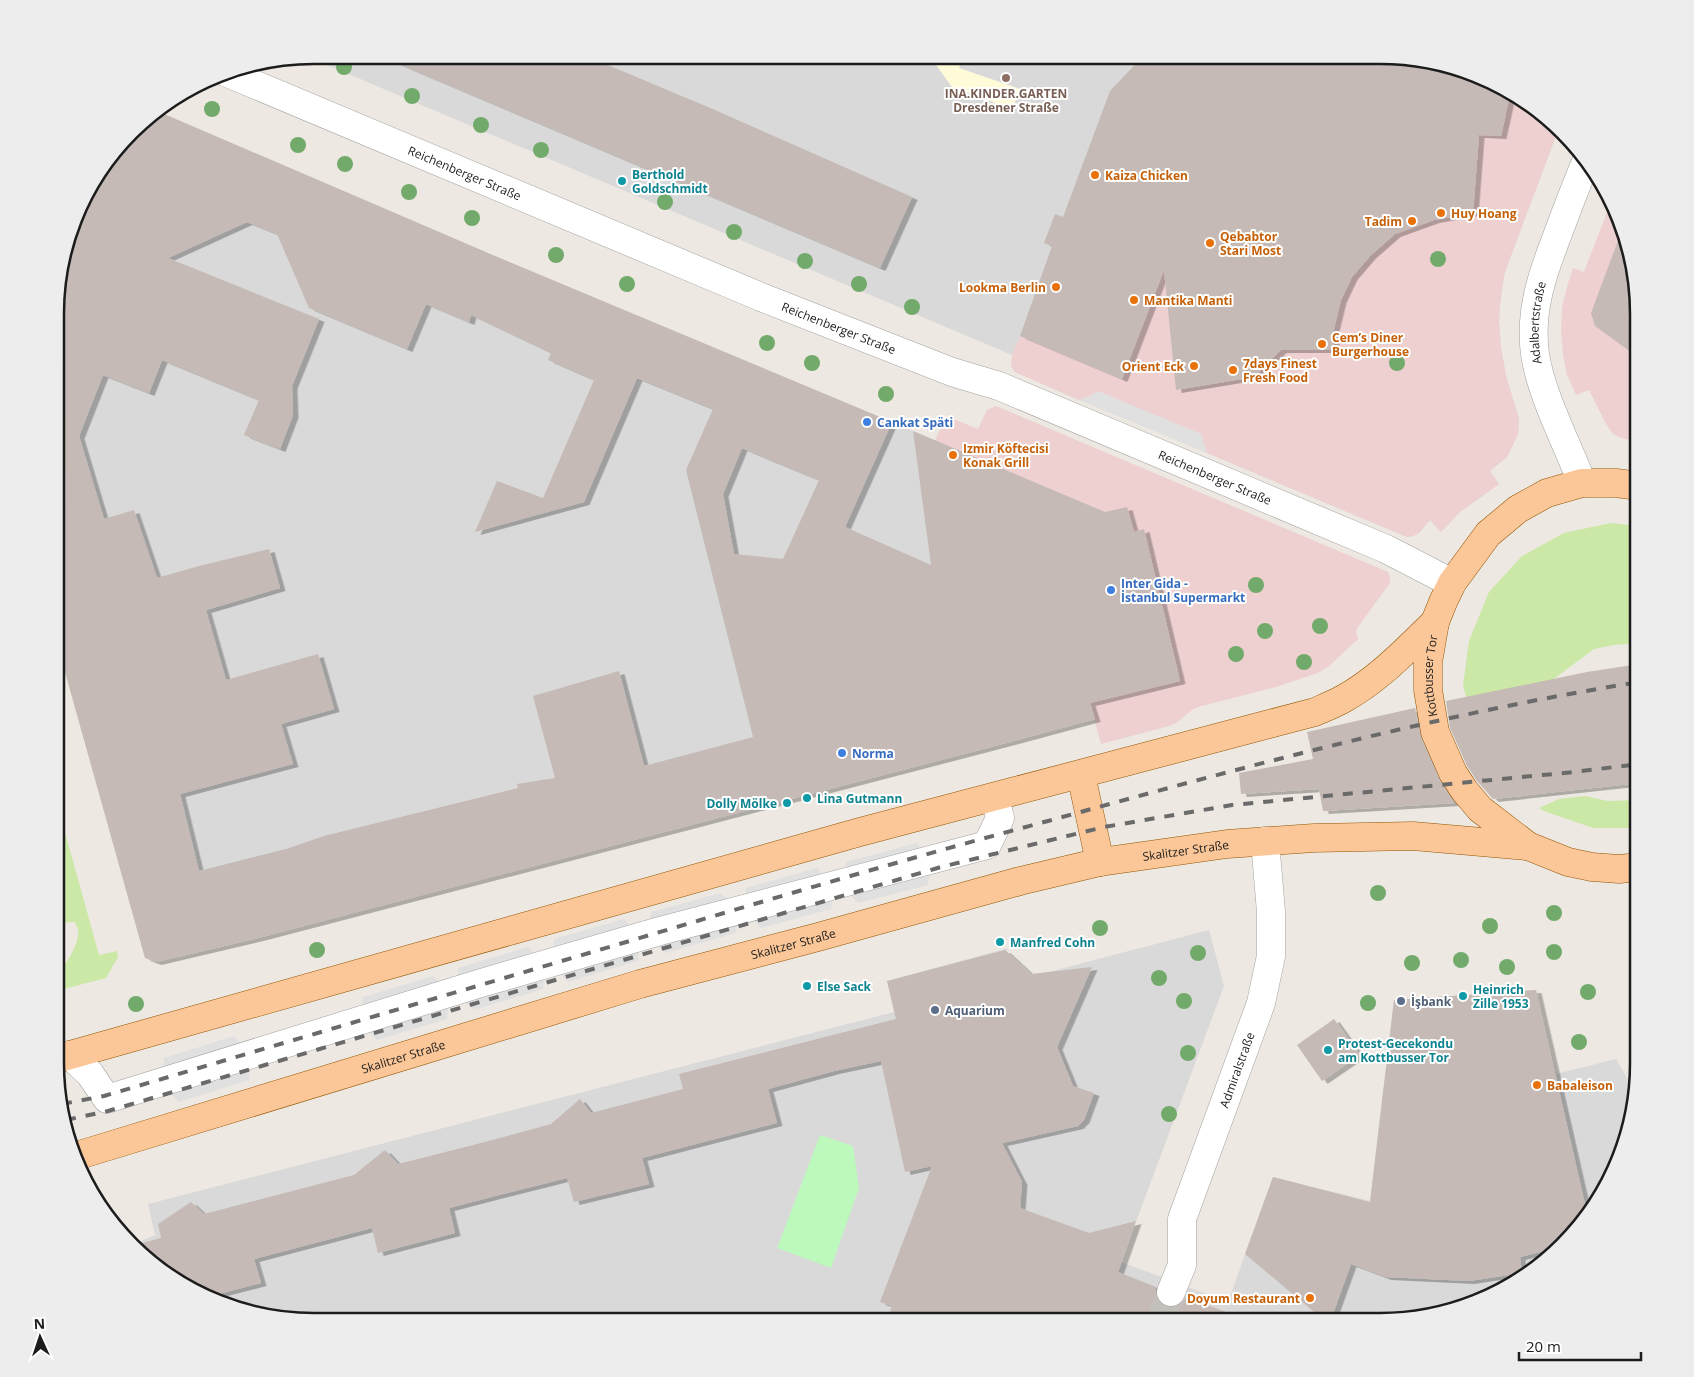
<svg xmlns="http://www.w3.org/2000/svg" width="1694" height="1377" viewBox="0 0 1694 1377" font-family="'Open Sans',sans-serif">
  <defs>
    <filter id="shadow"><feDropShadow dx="5.5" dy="3" stdDeviation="0" flood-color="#0004"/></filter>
  </defs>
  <rect width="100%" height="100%" fill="#ede8e1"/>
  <g fill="#dad9d9">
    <path d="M314 55 1397 56 1480 75 1559 128 1509 261 1504 276 1500 305 1499 321 1501 348 1506 376 1519 419 1518 434 1507 457 1490 471 1499 484 1460 512 1441 532 1430 520 1419 533 1413 536 1407 537 1207 453 1201 434 1099 391 1079 400 1014 371 1011 366 1012 355 306 56Z"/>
    <path d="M157 111 495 256 737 357 1105 512 1090 703 1095 719 317 923 156 962 145 958 57 640V280L97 175Z"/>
    <path d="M1209 930 1224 986 1121 1262 1228 1302 1273 1177 1370 1201 1394 1000 1536 990 1556 1074 1616 1059 1635 1092 1612 1177 1563 1246 1480 1302 1380 1322 297 1321 214 1302 130 1246 155 1235 148 1204 894 1012 887 981 1008 948 995 986Z"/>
  </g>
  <g fill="#eed0d1">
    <path d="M1316 56H1397L1480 75 1559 128 1509 261 1504 276 1500 305 1499 321 1501 348 1506 376 1519 419 1518 434 1507 457 1490 471 1499 484 1460 512 1441 532 1430 520 1419 533 1413 536 1407 537 1207 453 1201 434 1088 397 1079 400 1017 373 1014 371 1011 366 1012 355 1020 336 1122 379 1137 341 1120 335 1208 104Z"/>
    <path d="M1611 202 1619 214 1639 314V440L1624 439 1613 434 1606 424 1589 390 1576 395 1567 375 1563 355 1561 330 1562 307 1567 287 1573 268 1584 272Z"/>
    <path d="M996 406 1374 566 1388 572 1390 577V583L1358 627 1356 632 1358 639 1329 666 1318 673 1276 687 1198 707 1192 710 1176 723 1169 726 1101 744 1090 703 919 477 946 416 978 429 987 410Z"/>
  </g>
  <path fill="#fffbd9" d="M929 55H963L959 68 1020 89 1012 109 952 87Z"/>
  <g fill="#cce8a6">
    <path d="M1611 523 1639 526V643L1614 645 1594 649 1543 687 1468 704 1463 685 1469 641 1489 592 1522 556 1564 533Z"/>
    <path d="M1585 796 1608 801 1639 800V828H1593L1544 811 1539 808 1559 799Z"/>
    <path d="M56 814H60L99 955 117 951 118 957 106 978 56 991V972C66 968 80 942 78 930 78 929 75 923 75 922L56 923Z"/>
  </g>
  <g fill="#bdf8bd">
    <path d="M820 1135 853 1146 859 1188 831 1268 777 1248Z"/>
    <path d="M719 1314 727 1317 730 1322H687Z"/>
  </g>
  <g fill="#e0e0e0">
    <path d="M1098 391 1201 434 1207 453 1079 400 1088 397Z"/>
    <path d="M917 843 926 854 844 876 846 862Z"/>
    <path d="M817 868 826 880 745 901 746 888Z"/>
    <path d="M930 871 928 885 858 903 848 892Z"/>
    <path d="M721 893 731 904 650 925 651 912Z"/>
    <path d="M833 896 831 909 761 928 751 917Z"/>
    <path d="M624 919 633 929 553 953 554 939Z"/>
    <path d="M737 920 736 933 665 953 655 942Z"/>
    <path d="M528 947 538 958 457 982 458 968Z"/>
    <path d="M639 948 638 961 568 982 558 971Z"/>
    <path d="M433 976 443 986 362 1010 363 997Z"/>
    <path d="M544 976 543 989 474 1010 463 1000Z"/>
    <path d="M448 1005 447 1019 377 1040 367 1029Z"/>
    <path d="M234 1036 244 1047 163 1071 164 1058Z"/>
    <path d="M250 1067 249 1080 179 1102 169 1091Z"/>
  </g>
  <g fill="#c5bab5" fill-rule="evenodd" filter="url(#shadow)">
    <path d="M378 55H584L715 110 912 197 880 268Z"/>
    <path d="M1144 55 1397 56 1480 75 1510 95 1501 136 1479 135 1473 213 1434 220 1395 234 1370 256 1352 277 1341 300 1334 329V350H1281L1254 377 1176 390 1164 270 1122 379 1020 336 1052 246 1044 243 1055 214 1063 217 1110 91Z"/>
    <path d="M157 111 495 256 892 422 845 527 931 565 913 431 1105 512 1127 507 1134 532 1144 529 1180 681 1090 703 1095 719 1006 743 262 937 156 962 145 958 56 640 57 280 97 175 143 119ZM247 222 277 234 309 308 407 349 426 304 469 322 471 315 551 353 548 360 594 380 543 498 497 481 475 532 584 502 637 378 713 409 686 470 753 737 644 766 619 671 533 696 555 778 517 784 518 788 324 836 286 849 199 871 180 794 293 764 281 724 334 709 318 654 226 680 206 610 280 588 269 549 199 566 157 578 134 510 104 519 79 436 103 375 149 393 162 360 259 400 244 435 280 449 293 415 292 386 319 319 168 258ZM742 448 819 480 783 559 734 554 723 494Z"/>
    <path d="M1622 230 1639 314V358L1595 326 1591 313Z"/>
    <path d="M1639 664V783L1493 799 1477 781 1467 766 1450 728 1446 701 1587 672Z"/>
    <path d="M1415 708 1421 738 1439 779 1454 803 1323 811 1319 789 1241 794 1239 773 1313 759 1307 732Z"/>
    <path d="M1005 950 1031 974 1092 967 1057 1047 1073 1086 1094 1093 1084 1120 1078 1126 1002 1143 1022 1182 1020 1208 1089 1233 1136 1221 1118 1272 1156 1287V1294L1158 1301 1166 1307H1173L1180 1305 1186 1297 1242 1318V1322H886L892 1306 880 1302 932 1166 905 1172 881 1061 834 1071 768 1089 777 1123 642 1158 649 1184 574 1202 567 1178 499 1195 449 1208 455 1233 378 1253 372 1228 254 1259 261 1283 207 1297 131 1246 161 1238 158 1224 191 1202 204 1214 354 1175 385 1150 398 1164 485 1142 551 1124 580 1099 591 1113 683 1089 679 1074 896 1019 887 981Z"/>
    <path d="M1536 990 1587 1213 1563 1246 1520 1257 1522 1273 1469 1281 1386 1277 1351 1264 1330 1322H1326L1245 1254 1273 1177 1370 1202 1394 1000Z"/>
    <path d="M1334 1019 1360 1055 1322 1081 1297 1045Z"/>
  </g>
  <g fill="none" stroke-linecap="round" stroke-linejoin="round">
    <path stroke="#c3bfba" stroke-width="28" stroke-dasharray="28 14" stroke-linecap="butt" d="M1160 1322 1171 1292"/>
    <defs>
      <g id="minor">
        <path id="s1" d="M225 72 761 297 952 372 999 386 1386 549 1452 583"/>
        <path id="s2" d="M1582 483C1567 443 1541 395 1535 354 1529 310 1543 272 1559 231 1567 209 1576 186 1585 164"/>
        <path d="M70 1055 90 1074 107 1099 481 983 660 931 987 845 1000 818 995 797"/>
        <path id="s3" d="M1171 1292 1182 1265V1219L1261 1003 1271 956V912L1265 841"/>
      </g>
      <g id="major">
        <path d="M1081 775 1100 862"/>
        <path id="s4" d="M1639 867 1619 869 1592 867 1568 862 1528 846 1480 809 1464 790 1453 773 1435 732 1428 690V662L1435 622 1443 602 1452 583 1488 534 1518 509 1547 493 1582 483H1616L1639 486"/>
        <path d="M56 1059 860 832 1315 712C1324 708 1334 704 1343 699 1378 680 1407 649 1435 622"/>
        <path id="s5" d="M76 1156 640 984 818 937 1020 881 1100 862 1227 844 1314 838 1413 836 1528 846"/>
      </g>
    </defs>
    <use href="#minor" stroke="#a3a3a3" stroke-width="29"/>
    <use href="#major" stroke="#925501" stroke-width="29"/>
    <use href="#minor" stroke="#fff" stroke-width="28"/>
    <use href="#major" stroke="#fbc799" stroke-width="28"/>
    <g stroke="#6a6a6a" stroke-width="4" stroke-dasharray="10 10" stroke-linecap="butt">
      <path d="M62 1104 104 1096C280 1044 457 992 633 940 771 899 909 858 1048 821 1243 767 1439 714 1639 682"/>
      <path d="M66 1120 108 1111 941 867 1104 827 1232 805 1574 772 1639 764"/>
    </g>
  </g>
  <g fill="#72aa6c">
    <circle cx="344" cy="67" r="8"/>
    <circle cx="412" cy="96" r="8"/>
    <circle cx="212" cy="109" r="8"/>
    <circle cx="481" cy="125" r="8"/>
    <circle cx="298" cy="145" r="8"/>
    <circle cx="541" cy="150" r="8"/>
    <circle cx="345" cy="164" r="8"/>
    <circle cx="409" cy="192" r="8"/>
    <circle cx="665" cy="202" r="8"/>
    <circle cx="472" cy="218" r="8"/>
    <circle cx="734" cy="232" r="8"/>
    <circle cx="556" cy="255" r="8"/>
    <circle cx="1438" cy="259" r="8"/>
    <circle cx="805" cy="261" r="8"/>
    <circle cx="627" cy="284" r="8"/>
    <circle cx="859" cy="284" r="8"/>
    <circle cx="912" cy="307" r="8"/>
    <circle cx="767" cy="343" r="8"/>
    <circle cx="812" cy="363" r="8"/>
    <circle cx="1397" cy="363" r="8"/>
    <circle cx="886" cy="394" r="8"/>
    <circle cx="1256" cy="585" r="8"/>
    <circle cx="1320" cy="626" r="8"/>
    <circle cx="1265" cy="631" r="8"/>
    <circle cx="1236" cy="654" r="8"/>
    <circle cx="1304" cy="662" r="8"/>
    <circle cx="1378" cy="893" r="8"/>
    <circle cx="1554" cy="913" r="8"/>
    <circle cx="1490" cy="926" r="8"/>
    <circle cx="1100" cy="928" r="8"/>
    <circle cx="317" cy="950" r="8"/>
    <circle cx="1554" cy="952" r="8"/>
    <circle cx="1198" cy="953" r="8"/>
    <circle cx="1461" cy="960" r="8"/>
    <circle cx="1412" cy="963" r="8"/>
    <circle cx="1507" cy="967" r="8"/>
    <circle cx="1159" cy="978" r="8"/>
    <circle cx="1588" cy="992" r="8"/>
    <circle cx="1184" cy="1001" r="8"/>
    <circle cx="1368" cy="1003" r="8"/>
    <circle cx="136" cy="1004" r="8"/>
    <circle cx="1579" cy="1042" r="8"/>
    <circle cx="1188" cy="1053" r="8"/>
    <circle cx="1169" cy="1114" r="8"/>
  </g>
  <circle fill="#8d6e63" stroke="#fff" stroke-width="2" cx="1006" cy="78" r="5"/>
  <g fill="#e8710a" stroke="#fff" stroke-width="2">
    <circle cx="1095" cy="175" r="5"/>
    <circle cx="1441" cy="213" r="5"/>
    <circle cx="1412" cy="221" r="5"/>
    <circle cx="1210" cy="243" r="5"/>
    <circle cx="1056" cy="287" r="5"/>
    <circle cx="1134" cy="300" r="5"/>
    <circle cx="1322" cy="344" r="5"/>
    <circle cx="1194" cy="366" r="5"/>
    <circle cx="1233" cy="370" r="5"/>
    <circle cx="953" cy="455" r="5"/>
    <circle cx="1537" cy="1085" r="5"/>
    <circle cx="1310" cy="1298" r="5"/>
  </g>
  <g fill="#0f9aa8" stroke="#fff" stroke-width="2">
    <circle cx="622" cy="181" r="5"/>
    <circle cx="807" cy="798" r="5"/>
    <circle cx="787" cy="803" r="5"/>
    <circle cx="1000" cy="942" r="5"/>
    <circle cx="807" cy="986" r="5"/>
    <circle cx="1463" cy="996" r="5"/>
    <circle cx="1328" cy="1050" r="5"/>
  </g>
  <g fill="#3f7fe0" stroke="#fff" stroke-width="2">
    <circle cx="867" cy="422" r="5"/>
    <circle cx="1111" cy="590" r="5"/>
    <circle cx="842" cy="753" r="5"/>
  </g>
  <g fill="#5c6f8a" stroke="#fff" stroke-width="2">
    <circle cx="1401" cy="1001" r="5"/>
    <circle cx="935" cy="1010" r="5"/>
  </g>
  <g text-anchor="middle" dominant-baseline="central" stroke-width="4" stroke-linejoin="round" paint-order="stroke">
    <g font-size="12" font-weight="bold" fill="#785e54" stroke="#fff">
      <text x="1006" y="93">INA.KINDER.GARTEN<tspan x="1006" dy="14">Dresdener Straße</tspan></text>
    </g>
    <g font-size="12" fill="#1c1c1c" stroke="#fff">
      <text stroke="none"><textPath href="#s1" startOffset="260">Reichenberger Straße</textPath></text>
      <text stroke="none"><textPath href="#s2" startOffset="169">Adalbertstraße</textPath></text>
      <text stroke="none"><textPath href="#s1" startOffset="665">Reichenberger Straße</textPath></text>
      <text stroke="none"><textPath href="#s1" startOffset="1070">Reichenberger Straße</textPath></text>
      <text stroke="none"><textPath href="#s4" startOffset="322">Kottbusser Tor</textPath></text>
      <text stroke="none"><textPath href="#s5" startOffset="1152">Skalitzer Straße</textPath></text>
      <text stroke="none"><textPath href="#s5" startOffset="748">Skalitzer Straße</textPath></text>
      <text stroke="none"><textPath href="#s5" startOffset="342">Skalitzer Straße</textPath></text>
      <text stroke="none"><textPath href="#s3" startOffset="234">Admiralstraße</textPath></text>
    </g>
    <g font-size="12" font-weight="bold" fill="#0d838f" stroke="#fff" text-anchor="start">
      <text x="632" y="174">Berthold<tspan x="632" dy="14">Goldschmidt</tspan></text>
      <text x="817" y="798">Lina Gutmann</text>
      <text x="777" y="803" text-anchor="end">Dolly Mölke</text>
      <text x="1010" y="942">Manfred Cohn</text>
      <text x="817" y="986">Else Sack</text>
      <text x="1473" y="989">Heinrich<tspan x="1473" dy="14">Zille 1953</tspan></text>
      <text x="1338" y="1043">Protest-Gecekondu<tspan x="1338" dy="14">am Kottbusser Tor</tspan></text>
    </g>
    <g font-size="12" font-weight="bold" fill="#c56008" stroke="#fff" text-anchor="start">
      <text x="1105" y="175">Kaiza Chicken</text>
      <text x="1451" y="213">Huy Hoang</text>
      <text x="1402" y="221" text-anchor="end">Tadim</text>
      <text x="1220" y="236">Qebabtor<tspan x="1220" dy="14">Stari Most</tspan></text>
      <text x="1046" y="287" text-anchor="end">Lookma Berlin</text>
      <text x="1144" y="300">Mantika Manti</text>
      <text x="1332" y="337">Cem’s Diner<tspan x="1332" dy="14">Burgerhouse</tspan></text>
      <text x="1243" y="363">7days Finest<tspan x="1243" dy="14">Fresh Food</tspan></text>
      <text x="1184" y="366" text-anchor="end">Orient Eck</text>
      <text x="963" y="448">Izmir Köftecisi<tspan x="963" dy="14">Konak Grill</tspan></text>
      <text x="1547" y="1085">Babaleison</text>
      <text x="1300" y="1298" text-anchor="end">Doyum Restaurant</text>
    </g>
    <g font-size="12" font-weight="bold" fill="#366cbe" stroke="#fff" text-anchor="start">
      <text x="877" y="422">Cankat Späti</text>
      <text x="1121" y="583">Inter Gida -<tspan x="1121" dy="14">İstanbul Supermarkt</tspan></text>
      <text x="852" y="753">Norma</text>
    </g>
    <g font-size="12" font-weight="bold" fill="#4e5e75" stroke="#fff" text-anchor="start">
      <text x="1411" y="1001">İşbank</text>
      <text x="945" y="1010">Aquarium</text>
    </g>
  </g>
  <path d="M0 0H1694V1377H0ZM314 64H1380A250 250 0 0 1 1630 314V1063A250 250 0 0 1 1380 1313H314A250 250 0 0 1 64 1063V314A250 250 0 0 1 314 64Z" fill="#ededed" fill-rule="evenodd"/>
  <path fill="none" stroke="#1c1c1c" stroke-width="2.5" d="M314 64H1380A250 250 0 0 1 1630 314V1063A250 250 0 0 1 1380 1313H314A250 250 0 0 1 64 1063V314A250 250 0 0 1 314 64Z"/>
  <g transform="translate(40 1337) rotate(357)" stroke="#ffffff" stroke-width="4" paint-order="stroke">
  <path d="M0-4L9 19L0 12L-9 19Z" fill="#1c1c1c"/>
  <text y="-8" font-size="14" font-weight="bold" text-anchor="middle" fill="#1c1c1c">N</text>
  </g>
  <path d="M1519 1352v8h122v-8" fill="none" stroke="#1c1c1c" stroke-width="2.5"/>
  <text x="1526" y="1352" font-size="15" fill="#1c1c1c" stroke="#ffffff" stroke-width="4" paint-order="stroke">20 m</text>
</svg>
